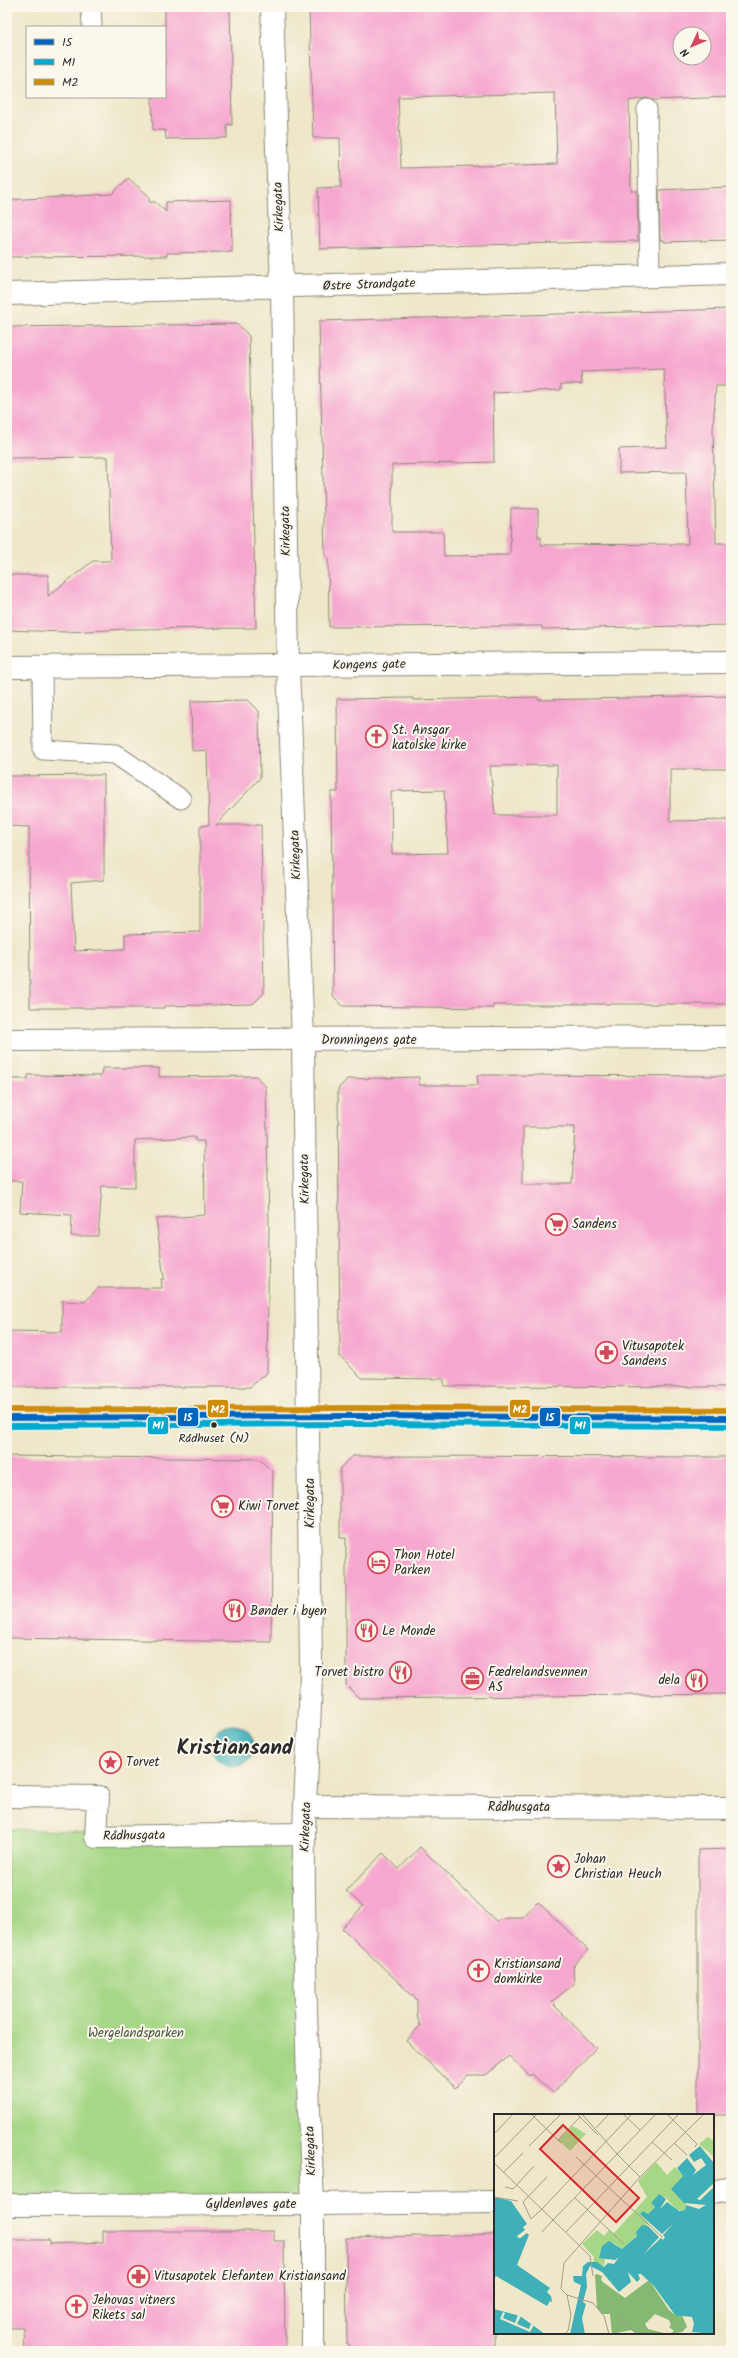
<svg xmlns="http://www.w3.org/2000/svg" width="738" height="2358" viewBox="0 0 738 2358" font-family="Kalam,sans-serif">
  <rect width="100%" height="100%" fill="#fbf7ec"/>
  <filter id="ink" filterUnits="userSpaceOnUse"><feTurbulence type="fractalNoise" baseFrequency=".025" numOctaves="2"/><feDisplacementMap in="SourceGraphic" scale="8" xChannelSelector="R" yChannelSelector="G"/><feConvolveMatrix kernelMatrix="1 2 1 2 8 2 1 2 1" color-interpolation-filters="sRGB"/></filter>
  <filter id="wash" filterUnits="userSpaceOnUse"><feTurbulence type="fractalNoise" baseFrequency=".012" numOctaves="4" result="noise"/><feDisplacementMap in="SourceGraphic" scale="16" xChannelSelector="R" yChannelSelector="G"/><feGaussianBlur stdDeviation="0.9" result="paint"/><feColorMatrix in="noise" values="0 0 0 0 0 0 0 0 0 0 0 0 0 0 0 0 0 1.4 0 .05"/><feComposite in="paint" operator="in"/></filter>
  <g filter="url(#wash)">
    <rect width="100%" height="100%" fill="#eee7c9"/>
    <path fill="#a6d786" stroke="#688158" d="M7 1829 301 1839 306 2206 7 2196Z"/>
    <circle fill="#3fb0b8" stroke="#356e72" cx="233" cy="1746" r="21"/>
    <g id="blocks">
      <g fill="#f6a7cf" fill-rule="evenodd">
        <path d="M165 7H230L232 125 227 124V138L166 139 165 130H153L152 97H165Z"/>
        <path d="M309 7H731V97L653 100 646 98 629 101 631 191H637L638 241 320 249 318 188 341 187 340 138H313ZM680 34H704V58H680ZM555 93 557 164 401 168 398 97Z"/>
        <path d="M128 178 149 196V202H155L166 212V202L231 200 232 252 167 253V256L7 257V200L112 194Z"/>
        <path d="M731 187V240L664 242V240H660L659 190Z"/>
        <path d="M731 309V386H716L713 429 716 543H731V625L542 629V626L329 627 328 557 325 555 319 321ZM664 369 667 447 619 449V473L686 472 688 544 541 545V537H538V509L511 508 510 555 444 556 443 532H392V465L494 462 493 393 561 390V384H582L581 372Z"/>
        <path d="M238 324 249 336 256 628 129 629 67 632 7 630V575H48V596L93 561H111L108 457 7 458V327Z"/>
        <path d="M731 696V769H670V821L731 820V1004H564V1005H493V1008L343 1006 333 996 331 792H338L337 699 413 698V700L538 697V700ZM557 765V815H495L490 766ZM444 790 448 853 392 854 391 791Z"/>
        <path d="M248 700 259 711 260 778 216 825H261L264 993 253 1004 164 1006V1008H30L29 827 7 826V776L104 775V880L71 883 74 951 125 949V934L200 932V826L209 825 207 750 192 751 191 701Z"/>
        <path d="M102 1068H159V1077L256 1076 266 1087 269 1226 267 1373 250 1387H7V1331L62 1332V1301L85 1302 98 1288H162L161 1279H164L156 1219 205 1215 204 1141H195V1137L135 1140V1187L102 1186 98 1236H71L72 1215 20 1212 22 1181H7V1079H28V1075L101 1076Z"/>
        <path d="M477 1075 731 1076V1387L444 1386V1379L362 1378 340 1356 338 1089 347 1079 419 1077V1085H478ZM523 1127H575L572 1184H523Z"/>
        <path d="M7 1456 259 1459 273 1472 271 1642 7 1638Z"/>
        <path d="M352 1456 731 1457V1694L359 1698 346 1685V1538H340V1468Z"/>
        <path d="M420 1847 496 1921 508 1918H523L538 1902 588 1950 573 1966 574 1984 551 2002 596 2048 553 2093 532 2074 530 2076 509 2056 486 2075H468L455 2088 406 2041 420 2026 417 2015V2000L342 1928 363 1906 346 1891 383 1853 399 1869Z"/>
        <path d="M731 1849V2115H698V1850Z"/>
        <path d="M103 2231H274V2241H284L285 2351H25L24 2328H7V2240H49V2244L103 2242Z"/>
        <path d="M495 2234V2351H349V2344H347L346 2238Z"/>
      </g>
    </g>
  </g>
  <g filter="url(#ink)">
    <use href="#blocks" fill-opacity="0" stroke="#8c897a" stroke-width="1"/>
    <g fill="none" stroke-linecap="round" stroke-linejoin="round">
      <defs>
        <g id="service">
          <path d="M91 7 92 27"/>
          <path d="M647 109 650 276"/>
          <path d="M42 667 43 750 115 754 181 799"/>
        </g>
        <g id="pedestrian">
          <path d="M7 1796 98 1797 96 1837 304 1834"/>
          <path d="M306 1806 731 1808"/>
          <path d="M309 2111C306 2019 303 1927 304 1836 305 1778 311 1721 311 1663"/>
          <path d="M713 2192 731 2188"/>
          <path d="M313 2204 495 2202"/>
        </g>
        <g id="minor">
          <path d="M272 7 282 288 288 667 303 1040 311 1663"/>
          <path d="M7 667 731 662"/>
          <path d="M309 2111 313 2204V2351"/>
          <path d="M7 2205 313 2204"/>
        </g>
        <path id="tertiary" d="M7 294 731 274"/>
        <path id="secondary" d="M7 1418 352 1416 731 1418"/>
        <path id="primary" d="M7 1040 731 1037"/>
      </defs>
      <use href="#service" stroke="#8c897a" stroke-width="21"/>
      <use href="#pedestrian" stroke="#8c897a" stroke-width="24"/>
      <use href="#minor" stroke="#8c897a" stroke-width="24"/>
      <use href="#tertiary" stroke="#8c897a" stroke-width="24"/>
      <use href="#secondary" stroke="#8c897a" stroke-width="24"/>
      <use href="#primary" stroke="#8c897a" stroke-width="24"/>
      <use href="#service" stroke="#fff" stroke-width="19"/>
      <use href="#pedestrian" stroke="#fff" stroke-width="22"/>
      <use href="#minor" stroke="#fff" stroke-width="22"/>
      <use href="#tertiary" stroke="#fff" stroke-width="22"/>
      <use href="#secondary" stroke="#fff" stroke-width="22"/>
      <use href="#primary" stroke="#fff" stroke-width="22"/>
      <defs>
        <path id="bus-1" d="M7 1418 352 1416 731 1418"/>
        <path id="bus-2" d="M7 1426 352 1424 731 1426"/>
        <path id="bus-3" d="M7 1410 352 1408 731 1410"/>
      </defs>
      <use href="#bus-1" stroke="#fbf7ec" stroke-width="9"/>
      <use href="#bus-2" stroke="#fbf7ec" stroke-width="9"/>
      <use href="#bus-3" stroke="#fbf7ec" stroke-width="9"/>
      <use href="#bus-1" stroke="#0065bd" stroke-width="6"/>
      <use href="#bus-2" stroke="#00a9ce" stroke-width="6"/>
      <use href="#bus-3" stroke="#ce8d09" stroke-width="6"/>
    </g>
  </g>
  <defs>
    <symbol id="church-ring" viewBox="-11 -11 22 22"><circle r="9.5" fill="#fbf7ec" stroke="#d1495b" stroke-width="1.5"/><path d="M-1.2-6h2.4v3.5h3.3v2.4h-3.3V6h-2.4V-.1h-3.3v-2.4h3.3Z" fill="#d1495b"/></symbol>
    <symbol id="supermarket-ring" viewBox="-11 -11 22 22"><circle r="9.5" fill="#fbf7ec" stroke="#d1495b" stroke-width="1.5"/><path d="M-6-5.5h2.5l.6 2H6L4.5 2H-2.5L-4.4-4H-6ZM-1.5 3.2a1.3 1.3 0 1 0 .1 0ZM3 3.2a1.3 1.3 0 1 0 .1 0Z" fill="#d1495b"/></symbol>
    <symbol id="pharmacy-ring" viewBox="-11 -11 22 22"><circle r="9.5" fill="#fbf7ec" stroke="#d1495b" stroke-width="1.5"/><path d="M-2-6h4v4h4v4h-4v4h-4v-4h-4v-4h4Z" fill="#d1495b"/></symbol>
    <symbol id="hotel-ring" viewBox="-11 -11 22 22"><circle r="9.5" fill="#fbf7ec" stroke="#d1495b" stroke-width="1.5"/><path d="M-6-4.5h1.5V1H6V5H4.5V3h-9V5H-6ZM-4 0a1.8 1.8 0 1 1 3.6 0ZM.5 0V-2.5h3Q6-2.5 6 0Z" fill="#d1495b"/></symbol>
    <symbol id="restaurant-ring" viewBox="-11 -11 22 22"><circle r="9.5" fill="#fbf7ec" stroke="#d1495b" stroke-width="1.5"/><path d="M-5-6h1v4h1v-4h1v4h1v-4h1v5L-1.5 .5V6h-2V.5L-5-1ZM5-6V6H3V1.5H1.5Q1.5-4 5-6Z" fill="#d1495b"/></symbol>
    <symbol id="office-ring" viewBox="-11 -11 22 22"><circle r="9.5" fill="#fbf7ec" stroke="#d1495b" stroke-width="1.5"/><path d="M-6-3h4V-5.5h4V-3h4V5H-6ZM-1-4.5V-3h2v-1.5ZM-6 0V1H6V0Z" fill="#d1495b"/></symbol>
    <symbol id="sight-ring" viewBox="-11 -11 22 22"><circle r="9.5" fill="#fbf7ec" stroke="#d1495b" stroke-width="1.5"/><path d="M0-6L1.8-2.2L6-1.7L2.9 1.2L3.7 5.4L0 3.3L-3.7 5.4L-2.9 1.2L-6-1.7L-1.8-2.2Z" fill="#d1495b"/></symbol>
  </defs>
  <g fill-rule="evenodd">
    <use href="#church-ring" x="364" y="724" width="25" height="25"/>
    <use href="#supermarket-ring" x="544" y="1212" width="25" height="25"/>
    <use href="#pharmacy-ring" x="594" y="1340" width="25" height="25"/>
    <use href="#supermarket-ring" x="210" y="1494" width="25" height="25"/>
    <use href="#hotel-ring" x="366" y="1550" width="25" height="25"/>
    <use href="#restaurant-ring" x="222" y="1598" width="25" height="25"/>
    <use href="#restaurant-ring" x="354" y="1618" width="25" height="25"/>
    <use href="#restaurant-ring" x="388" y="1660" width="25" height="25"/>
    <use href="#office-ring" x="460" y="1666" width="25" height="25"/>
    <use href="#restaurant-ring" x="684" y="1668" width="25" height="25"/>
    <use href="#sight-ring" x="98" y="1750" width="25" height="25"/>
    <use href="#sight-ring" x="546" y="1854" width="25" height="25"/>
    <use href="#church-ring" x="466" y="1958" width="25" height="25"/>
    <use href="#pharmacy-ring" x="126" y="2264" width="25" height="25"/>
    <use href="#church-ring" x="64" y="2294" width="25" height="25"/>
  </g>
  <circle fill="#2b2b2b" stroke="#fbf7ec" stroke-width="1.5" cx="214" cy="1425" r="3.5"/>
  <g text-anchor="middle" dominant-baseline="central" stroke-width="4" stroke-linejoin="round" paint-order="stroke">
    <g font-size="12" fill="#2b2b2b" stroke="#fbf7ec">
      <text x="214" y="1438">Rådhuset (N)</text>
    </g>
    <g font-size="13" fill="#2b2b2b" stroke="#fbf7ec">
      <text transform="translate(279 207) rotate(-92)">Kirkegata</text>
      <text transform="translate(369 285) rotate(-2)">Østre Strandgate</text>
      <text transform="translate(286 531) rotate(-91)">Kirkegata</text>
      <text transform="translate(369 665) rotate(-1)">Kongens gate</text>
      <text transform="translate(296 855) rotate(-92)">Kirkegata</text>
      <text x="369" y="1040">Dronningens gate</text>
      <text transform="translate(305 1179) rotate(-91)">Kirkegata</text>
      <text transform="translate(310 1503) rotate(-90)">Kirkegata</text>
      <text x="519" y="1807">Rådhusgata</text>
      <text transform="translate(306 1827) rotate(-88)">Kirkegata</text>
      <text transform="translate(134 1836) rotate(-1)">Rådhusgata</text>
      <text transform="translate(311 2151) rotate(-92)">Kirkegata</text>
      <text x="251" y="2204">Gyldenløves gate</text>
    </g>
    <g font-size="13" fill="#2b2b2b" stroke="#fbf7ec" text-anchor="start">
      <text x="392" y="730">St. Ansgar<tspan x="392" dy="15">katolske kirke</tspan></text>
      <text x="572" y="1224">Sandens</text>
      <text x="622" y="1346">Vitusapotek<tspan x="622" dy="15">Sandens</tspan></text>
      <text x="238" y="1506">Kiwi Torvet</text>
      <text x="394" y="1555">Thon Hotel<tspan x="394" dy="15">Parken</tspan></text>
      <text x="250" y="1611">Bønder i byen</text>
      <text x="382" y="1631">Le Monde</text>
      <text x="384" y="1672" text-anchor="end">Torvet bistro</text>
      <text x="488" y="1672">Fædrelandsvennen<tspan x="488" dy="15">AS</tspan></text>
      <text x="680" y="1680" text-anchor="end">dela</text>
      <text x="126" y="1762">Torvet</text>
      <text x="574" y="1859">Johan<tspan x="574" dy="15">Christian Heuch</tspan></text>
      <text x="494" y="1964">Kristiansand<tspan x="494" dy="15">domkirke</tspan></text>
      <text x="154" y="2276">Vitusapotek Elefanten Kristiansand</text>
      <text x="92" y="2300">Jehovas vitners<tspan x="92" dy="15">Rikets sal</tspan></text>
    </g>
    <g font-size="13" fill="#4a5642" stroke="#fbf7ec">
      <text x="136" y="2033">Wergelandsparken</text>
    </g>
    <g font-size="21" font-weight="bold" fill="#2b2b2b" stroke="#fbf7ec">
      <text x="235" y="1748">Kristiansand</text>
    </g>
  </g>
  <g transform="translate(494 2114)">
    <rect width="220" height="220" fill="#eee7c9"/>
    <path d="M79 12 92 20 76 37 64 26ZM214 23 220 27V43L205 30ZM162 48 173 61 181 53 189 62 180 72 181 78 192 89 191 96H183L171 83 157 89 161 93 154 100H146L155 109 137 127 128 135 120 129 105 141 111 145 110 152 99 148 100 143 88 130 103 116 110 122 115 116 119 120 153 83 144 67Z" fill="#a6d786"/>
    <path d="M103 160 108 162 107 166 110 169 131 184 155 166 175 196 181 201H188L193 213 188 218 176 220 180 217 175 213 177 211 175 206 161 200 151 210 154 215 174 220H143L137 216 118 220 116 200H108L103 194 101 161Z" fill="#84b873"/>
    <path d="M206 32 220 49V69L203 85 206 86 220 73V220L198 218 200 210 198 203 181 201 160 172 147 160H144L146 165 143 168 134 158 137 168 125 178 108 158 96 152 92 160 93 173 89 188 92 190 88 204 91 220H76L87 171 80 168 79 162H88L89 152 94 148H103L110 153 114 149 120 150 125 143 121 146 105 144 108 132 115 127 128 135 143 122 142 118 148 111 154 112 165 123 149 141 167 124 169 126 171 123 169 121 180 109 168 120 146 100 149 97 154 100 161 93 157 89 165 80 172 85 166 95 173 88 185 97 191 96 192 91 205 95 212 91 190 89 177 75 189 62 183 54 193 44 202 56 199 61 212 51 207 44 200 48 195 41ZM0 83 17 87 33 110 29 113 31 116 23 122 25 125 33 119 35 121 23 151 56 174 53 178 57 182 58 188 56 187 53 192 2 162 0 165ZM0 195 26 202 51 220H0Z" fill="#3fb0b8"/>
    <path d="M9 198 11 199 9 204 21 209 24 201 27 202 23 210 35 215 37 210 40 211 36 218 6 205Z" fill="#eee7c9"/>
    <path fill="none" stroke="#3fb0b8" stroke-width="2" d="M0 143 24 130 26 124"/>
    <path fill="none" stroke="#a09c8a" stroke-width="1" d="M37 0 67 29M83 0 104 21M88 0 123 40M129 0 146 16M173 0 203 30 201 33M102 14 115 0M0 20 19 0M64 26 86 3M158 28 178 46M180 29 193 41M35 32 67 0M123 40 146 63M82 43 168 123M0 44 43 0M0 49 59 106M9 59 29 39M11 73 19 75 40 52M0 83 24 87M81 84 130 130M47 96 138 0M37 105 29 88 53 63M37 105 47 96M59 106 162 0M48 118 59 106 96 142 99 162M72 118 185 0M124 204 134 210 142 220M71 220 74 217 77 201 73 181M115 220 110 202 99 189 73 181 67 175 70 149 146 63 210 0"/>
    <path fill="#d62828" fill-opacity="0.15" stroke="#d62828" stroke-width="2" d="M69 11 145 84 122 108 46 35Z"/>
    <rect width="220" height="220" fill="none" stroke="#2b2b2b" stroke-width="2"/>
  </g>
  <g stroke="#fbf7ec" stroke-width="1.5">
    <rect x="207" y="1399" width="22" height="19" rx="4" fill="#ce8d09"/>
    <rect x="509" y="1399" width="22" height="19" rx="4" fill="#ce8d09"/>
    <rect x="177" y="1407" width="22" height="20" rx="4" fill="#0065bd"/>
    <rect x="539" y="1407" width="22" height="20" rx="4" fill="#0065bd"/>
    <rect x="147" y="1416" width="22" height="19" rx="4" fill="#00a9ce"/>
    <rect x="569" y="1416" width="22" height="19" rx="4" fill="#00a9ce"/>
  </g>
  <g font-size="11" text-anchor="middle" font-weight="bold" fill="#fff">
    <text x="218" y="1413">M2</text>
    <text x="520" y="1413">M2</text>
    <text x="188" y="1421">15</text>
    <text x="550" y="1421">15</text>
    <text x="158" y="1429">M1</text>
    <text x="580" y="1429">M1</text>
  </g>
  <rect width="738" height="2358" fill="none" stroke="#fbf7ec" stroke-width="24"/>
  <rect x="26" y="26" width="140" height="72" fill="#fbf7ec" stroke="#a8a59f"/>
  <rect x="34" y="39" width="20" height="6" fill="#0065bd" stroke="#a8a59f"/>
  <text x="62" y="46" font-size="12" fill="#2b2b2b">15</text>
  <rect x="34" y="59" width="20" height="6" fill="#00a9ce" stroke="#a8a59f"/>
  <text x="62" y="66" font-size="12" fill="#2b2b2b">M1</text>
  <rect x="34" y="79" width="20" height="6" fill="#ce8d09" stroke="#a8a59f"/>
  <text x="62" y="86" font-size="12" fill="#2b2b2b">M2</text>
  <g transform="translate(692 46) rotate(226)"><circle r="19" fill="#fbf7ec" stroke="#a8a59f"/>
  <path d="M0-3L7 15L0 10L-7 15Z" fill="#d1495b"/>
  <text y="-6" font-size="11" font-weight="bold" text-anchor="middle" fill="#2b2b2b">N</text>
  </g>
</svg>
